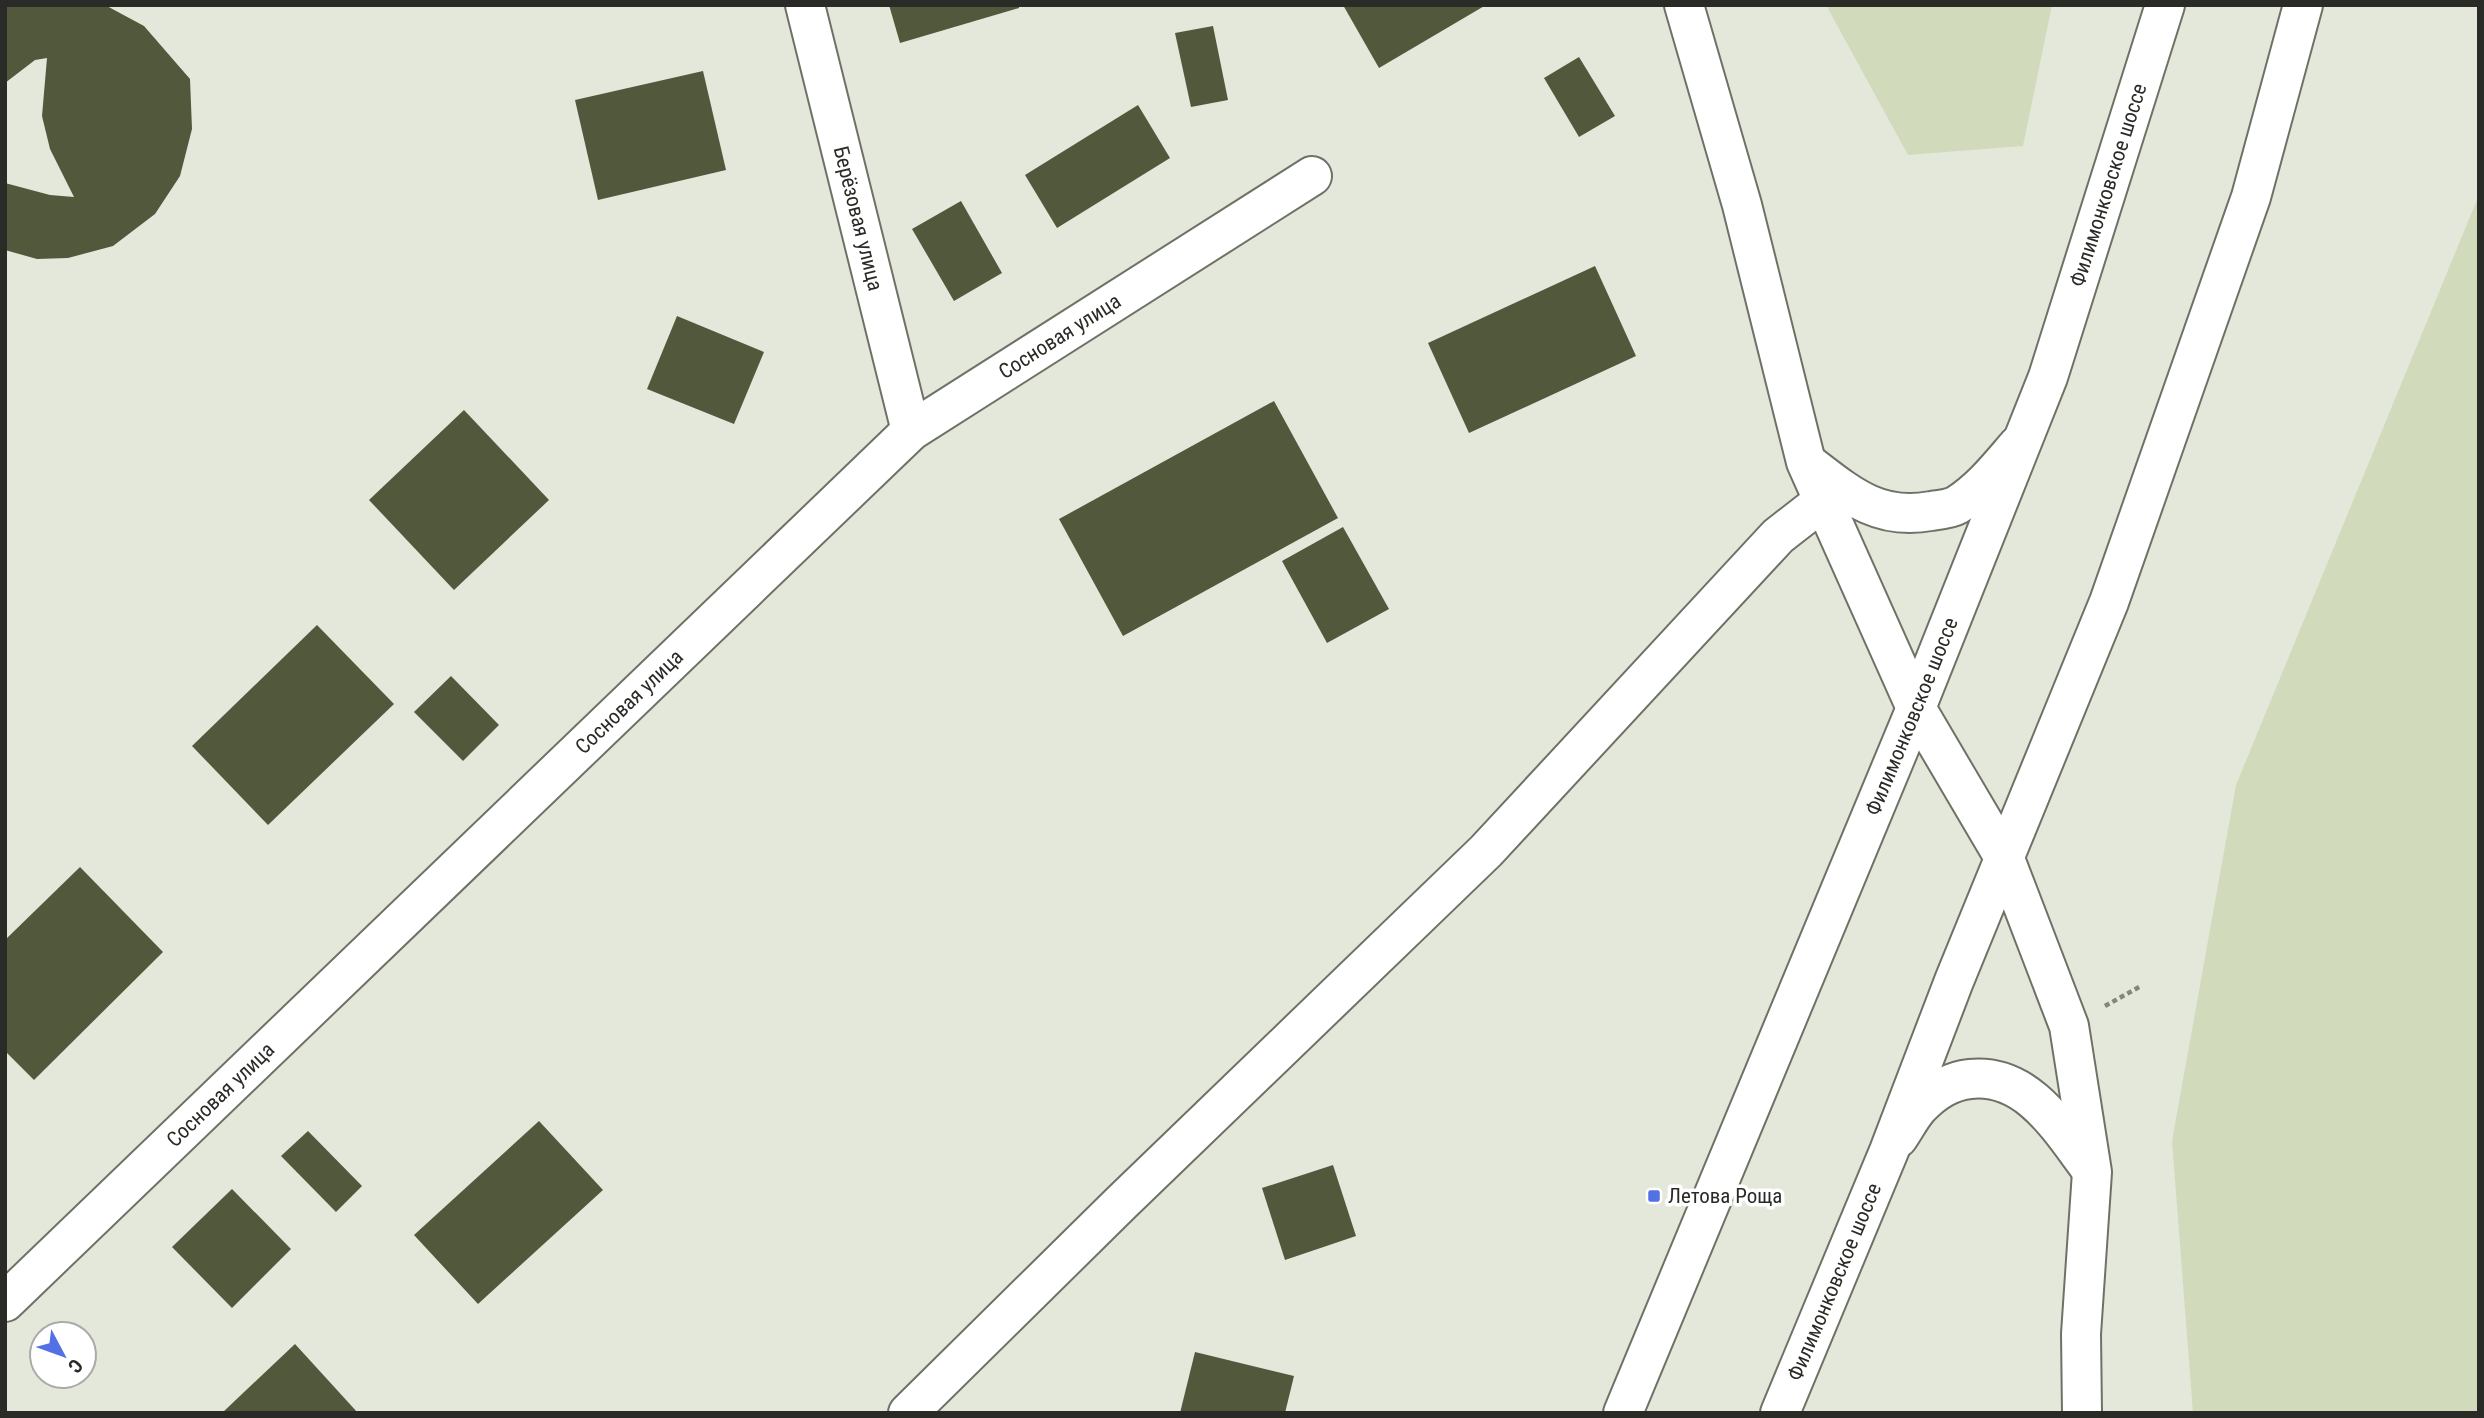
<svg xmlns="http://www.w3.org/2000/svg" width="2484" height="1418" viewBox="0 0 2484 1418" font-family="'Roboto Condensed',sans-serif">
  <rect width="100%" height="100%" fill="#e4e8da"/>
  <g fill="#d2dabc">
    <path d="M1826 5H2052L2023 146 1908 155Z"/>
    <path d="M2479 195V1413H2193L2172 1141 2236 785Z"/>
  </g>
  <g fill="#51583b">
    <path d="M5 5H105L144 26 190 79 192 129 180 176 155 214 113 246 68 258 37 259 5 250V183L50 195 74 197 50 149 42 116 47 58 35 60 5 83Z"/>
    <path d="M889 5H1019V8L900 43Z"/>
    <path d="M1343 5H1486L1379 68Z"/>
    <path d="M1213 26 1228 100 1191 107 1175 33Z"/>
    <path d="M1579 57 1615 116 1579 137 1544 78Z"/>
    <path d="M703 71 726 170 598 200 575 100Z"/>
    <path d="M1138 105 1170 158 1057 228 1025 175Z"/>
    <path d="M961 201 1002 273 954 301 912 229Z"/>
    <path d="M1595 266 1636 356 1469 433 1428 343Z"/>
    <path d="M677 316 764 352 734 424 647 389Z"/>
    <path d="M1274 401 1338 518 1123 636 1059 519Z"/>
    <path d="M464 410 549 500 454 590 369 500Z"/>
    <path d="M1343 527 1389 609 1327 643 1282 561Z"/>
    <path d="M317 625 394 704 268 825 192 746Z"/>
    <path d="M451 676 499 725 463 761 414 712Z"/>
    <path d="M80 867 163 952 34 1080 5 1051V940Z"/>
    <path d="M539 1121 603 1190 478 1304 414 1235Z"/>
    <path d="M308 1131 362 1186 336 1212 281 1156Z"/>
    <path d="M1333 1165 1356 1236 1285 1260 1262 1188Z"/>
    <path d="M232 1189 291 1249 232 1308 172 1247Z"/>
    <path d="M295 1344 358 1413H222Z"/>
    <path d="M1195 1352 1294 1376 1285 1413H1180Z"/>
  </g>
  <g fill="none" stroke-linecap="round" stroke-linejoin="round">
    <defs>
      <g id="minor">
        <path id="s1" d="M805 5 911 431"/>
        <path d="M1684 5 1742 205 1806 462 1916 708 2005 859 2069 1026 2092 1172 2081 1334 2082 1413"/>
        <path d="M1810 465C1849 495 1879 521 1931 511 1939 510 1950 509 1957 505 1982 489 1999 467 2018 445"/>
        <path d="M1898 1138C1905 1128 1911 1116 1919 1107 1933 1092 1950 1081 1970 1079 2027 1073 2059 1127 2089 1167"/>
        <path id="s2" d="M5 1302 911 431 1312 176"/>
        <path d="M908 1413 1121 1203 1486 851 1778 536 1823 501"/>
      </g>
      <g id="major">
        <path id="s3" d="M1623 1413 1916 708 2048 377 2165 5"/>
        <path id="s4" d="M1780 1413 1889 1151 1954 981 2109 602 2251 197 2303 5"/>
      </g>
    </defs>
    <use href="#minor" stroke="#6e7266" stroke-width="42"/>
    <use href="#major" stroke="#6e7266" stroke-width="42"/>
    <path stroke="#83867c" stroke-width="4.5" stroke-dasharray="5 3.5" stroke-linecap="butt" d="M2105 1006 2141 986"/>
    <use href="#minor" stroke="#fff" stroke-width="38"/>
    <use href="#major" stroke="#fff" stroke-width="38"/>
  </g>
  <rect fill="#5370e5" stroke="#fff" stroke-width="2.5" x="1647" y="1189" width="14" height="14" rx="3.5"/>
  <g text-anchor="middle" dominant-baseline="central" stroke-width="7" stroke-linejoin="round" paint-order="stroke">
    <g font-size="21" fill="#2a2b26" stroke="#fff">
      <text stroke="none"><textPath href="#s3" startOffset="1321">Филимонковское шоссе</textPath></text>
      <text stroke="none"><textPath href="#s1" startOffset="220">Берёзовая улица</textPath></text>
      <text stroke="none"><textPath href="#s2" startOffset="1433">Сосновая улица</textPath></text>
      <text stroke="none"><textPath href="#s2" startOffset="866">Сосновая улица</textPath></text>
      <text stroke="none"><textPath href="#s3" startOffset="754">Филимонковское шоссе</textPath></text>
      <text stroke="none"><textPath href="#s2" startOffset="299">Сосновая улица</textPath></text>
      <text stroke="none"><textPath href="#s4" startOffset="142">Филимонковское шоссе</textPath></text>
    </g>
    <g font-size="21" fill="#2a2b26" stroke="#fff" text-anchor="start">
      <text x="1668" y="1196">Летова Роща</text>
    </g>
  </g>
  <rect width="2484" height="1418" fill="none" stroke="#2a2b26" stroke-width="14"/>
  <g transform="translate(63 1355) rotate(131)"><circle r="33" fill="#ffffff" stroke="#aaaaa8" stroke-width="2"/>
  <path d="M0-5L12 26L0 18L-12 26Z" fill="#5370e5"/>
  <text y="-10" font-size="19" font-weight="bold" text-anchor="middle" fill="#2a2b26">С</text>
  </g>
</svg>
